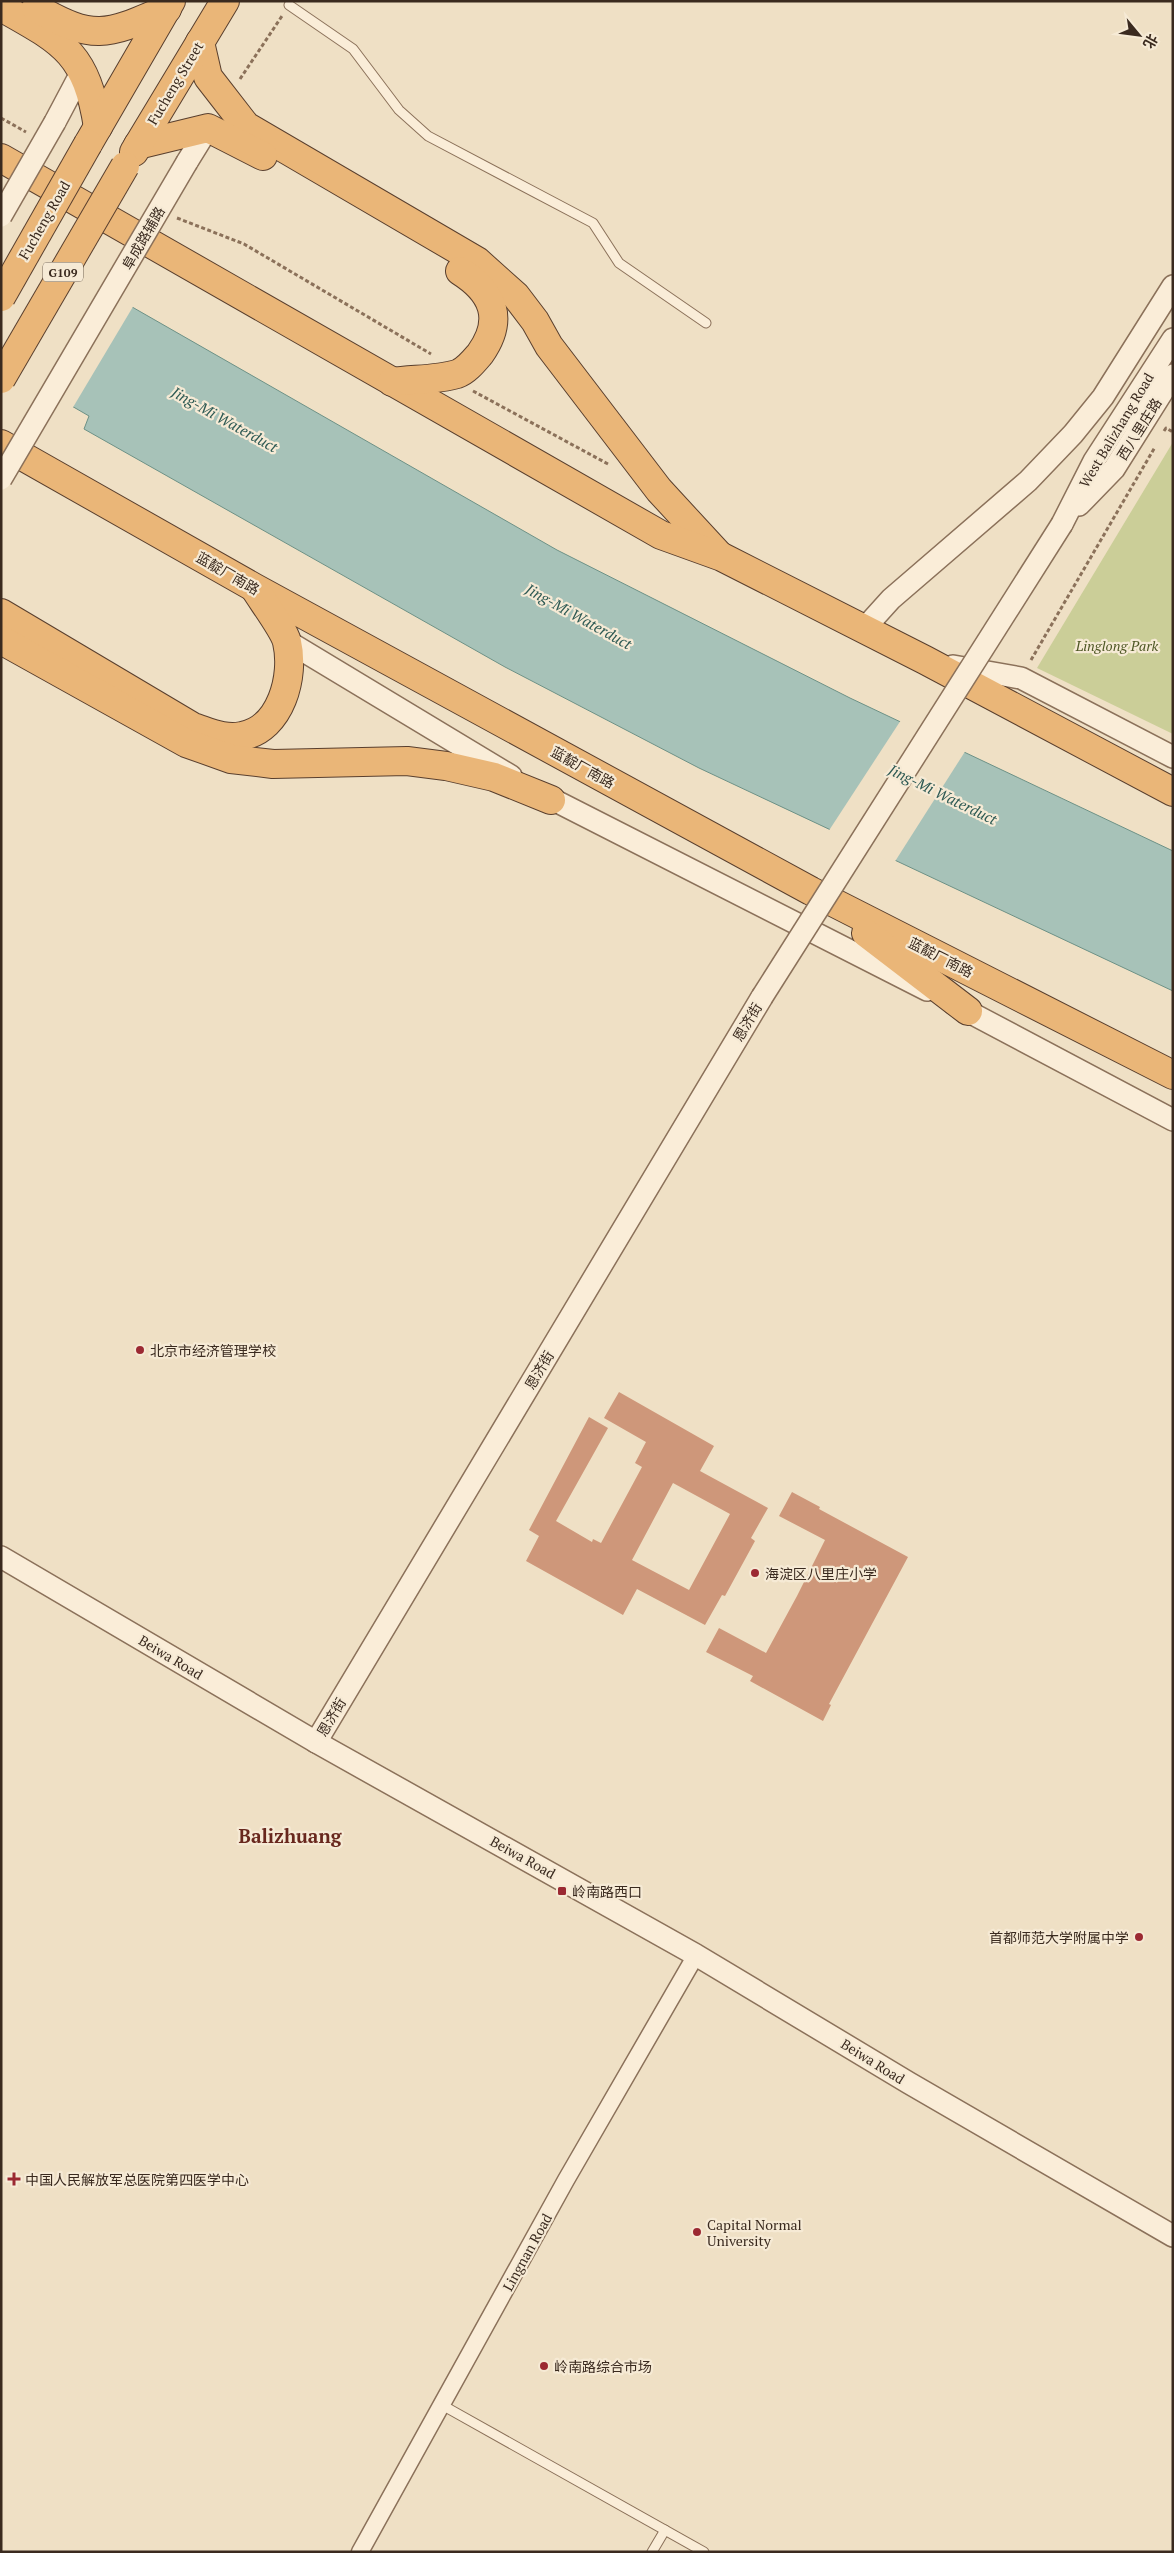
<svg xmlns="http://www.w3.org/2000/svg" width="1174" height="2553" viewBox="0 0 1174 2553" font-family="'PT Serif','Noto Sans SC',serif">
  <rect width="100%" height="100%" fill="#efe0c5"/>
  <path fill="#cbce98" d="M1173 442V734L1037 668Z"/>
  <path fill="#a7c2b8" stroke="#6d9186" d="M1 232 557 550 850 698 1173 851V991L699 768 505 667 84 429 89 416 1 365Z"/>
  <g fill="#efe0c5">
    <path d="M1 229 134 305 72 409 1 368Z"/>
    <path d="M901 720 966 750 894 863 828 832Z"/>
  </g>
  <g fill="#ce977a" fill-rule="evenodd">
    <path d="M619 1392 714 1446 700 1471 768 1508 751 1538 755 1541 725 1596 722 1595 705 1625 637 1589 623 1615 526 1561 539 1536 529 1530 589 1417 608 1428 556 1521 592 1542 593 1539 601 1543 642 1467 635 1463 646 1442 604 1418ZM673 1483 730 1514 689 1590 632 1560Z"/>
    <path d="M792 1492 820 1507 819 1509 908 1557 829 1704 831 1705 823 1721 750 1681 753 1676 706 1652 719 1628 766 1653 797 1596 825 1540 779 1516Z"/>
  </g>
  <g fill="none" stroke-linecap="round" stroke-linejoin="round">
    <defs>
      <g id="service">
        <path d="M289 5 353 49 399 110 428 136 593 223 619 263 706 323"/>
        <path d="M442 2405 704 2552"/>
        <path d="M652 2552 665 2530"/>
      </g>
      <path id="minor" d="M360 2552 566 2180 696 1955"/>
      <g id="tertiary">
        <path d="M55 122 82 71"/>
        <path d="M187 162 208 128"/>
        <path d="M1079 505 1114 469 1173 375"/>
        <path d="M1062 524 1094 461 1173 339"/>
        <path d="M863 630 891 599 1028 481 1073 434 1103 397 1173 286"/>
        <path d="M287 641 511 776"/>
        <path d="M953 666 1021 678 1173 757"/>
        <path d="M538 792 927 990"/>
        <path d="M954 1004 1173 1120"/>
        <path d="M1 1557 316 1742 696 1955 909 2083 1173 2236"/>
        <path d="M316 1742 762 997"/>
      </g>
      <g id="trunk">
        <path d="M1 7C63 42 86 52 98 127"/>
        <path d="M36 8C95 42 107 35 167 9"/>
        <path d="M200 42 208 77 246 126 477 261 516 296 535 321 549 346 659 490 718 554"/>
        <path d="M88 144 171 1"/>
        <path d="M138 145 208 128 263 156"/>
        <path d="M134 152 225 1"/>
        <path d="M1 158 661 535 722 557 925 660 1173 792"/>
        <path d="M392 382C413 379 437 380 457 374 466 371 474 361 480 354 505 319 493 292 460 271"/>
        <path d="M1 444 255 588 811 891 1173 1075"/>
        <path d="M1 613 193 727C209 732 225 740 242 736 281 729 295 676 287 642 284 630 263 602 255 589"/>
        <path d="M1 640 186 743 231 759 273 764 407 761 446 766 494 777 551 800"/>
        <path d="M866 933 968 1011"/>
      </g>
    </defs>
    <use href="#service" stroke="#8b715a" stroke-width="11"/>
    <use href="#minor" stroke="#8b715a" stroke-width="19"/>
    <use href="#tertiary" stroke="#8b715a" stroke-width="24"/>
    <use href="#trunk" stroke="#593f2e" stroke-width="30"/>
    <g stroke="#8b715a" stroke-width="3" stroke-dasharray="4 2.5" stroke-linecap="butt">
      <path d="M240 79 282 16"/>
      <path d="M1 118 26 132"/>
      <path d="M177 218 244 244 431 354"/>
      <path d="M473 391 608 464"/>
      <path d="M1164 431 1166 428 1173 432"/>
      <path d="M1031 660 1155 447"/>
    </g>
    <use href="#service" stroke="#faedd8" stroke-width="9"/>
    <use href="#minor" stroke="#faedd8" stroke-width="16"/>
    <use href="#tertiary" stroke="#faedd8" stroke-width="21"/>
    <use href="#trunk" stroke="#eab678" stroke-width="28"/>
    <defs>
      <g id="tertiary-bridge">
        <path d="M1 216 55 122"/>
        <path d="M1 479 187 162"/>
        <path d="M762 997 1062 524"/>
      </g>
      <g id="trunk-bridge">
        <path d="M1 297 88 144"/>
        <path d="M1 379 125 166"/>
      </g>
    </defs>
    <use href="#tertiary-bridge" stroke="#8b715a" stroke-width="24" stroke-linecap="butt"/>
    <use href="#trunk-bridge" stroke="#593f2e" stroke-width="30" stroke-linecap="butt"/>
    <use href="#tertiary-bridge" stroke="#faedd8" stroke-width="21"/>
    <use href="#trunk-bridge" stroke="#eab678" stroke-width="28"/>
  </g>
  <g fill="#9b2932" stroke="#f6ead5" stroke-width="2">
    <circle cx="140" cy="1350" r="5"/>
    <circle cx="755" cy="1573" r="5"/>
    <rect x="557" y="1886" width="10" height="10" rx="2.5"/>
    <circle cx="1139" cy="1937" r="5"/>
    <path d="M11.5 2171.5h5v5h5v5h-5v5h-5v-5h-5v-5h5z"/>
    <circle cx="697" cy="2232" r="5"/>
    <circle cx="544" cy="2366" r="5"/>
  </g>
  <g text-anchor="middle" dominant-baseline="central" stroke-width="4.5" stroke-linejoin="round" paint-order="stroke">
    <rect fill="#f6ead5" stroke="#726456" stroke-width="1" x="43" y="262.5" width="40" height="19" rx="4"/>
    <g font-size="12" font-weight="bold" fill="#3a2a1f">
      <text x="63" y="272">G109</text>
    </g>
    <g font-size="14" fill="#3a2a1f" stroke="#f6ead5">
      <text transform="translate(175 83) rotate(-59)">Fucheng Street</text>
      <text transform="translate(44 220) rotate(-60)">Fucheng Road</text>
      <text transform="translate(143 238) rotate(-60)">阜成路辅路</text>
      <text transform="translate(1139 429) rotate(-58)">西八里庄路</text>
      <text transform="translate(1116 430) rotate(-59)">West Balizhang Road</text>
      <text transform="translate(228 573) rotate(30)">蓝靛厂南路</text>
      <text transform="translate(583 767) rotate(29)">蓝靛厂南路</text>
      <text transform="translate(941 957) rotate(27)">蓝靛厂南路</text>
      <text transform="translate(747 1022) rotate(-59)">恩济街</text>
      <text transform="translate(539 1370) rotate(-59)">恩济街</text>
      <text transform="translate(171 1657) rotate(31)">Beiwa Road</text>
      <text transform="translate(331 1717) rotate(-59)">恩济街</text>
      <text transform="translate(523 1857) rotate(29)">Beiwa Road</text>
      <text transform="translate(873 2061) rotate(32)">Beiwa Road</text>
      <text transform="translate(527 2252) rotate(-61)">Lingnan Road</text>
    </g>
    <g font-size="14" font-style="italic" fill="#4e5725" stroke="#f6ead5">
      <text x="1117" y="645">Linglong Park</text>
    </g>
    <g font-size="14" fill="#3a2a1f" stroke="#f6ead5" text-anchor="start">
      <text x="150" y="1350">北京市经济管理学校</text>
      <text x="765" y="1573">海淀区八里庄小学</text>
      <text x="572" y="1891">岭南路西口</text>
      <text x="1129" y="1937" text-anchor="end">首都师范大学附属中学</text>
      <text x="25" y="2179">中国人民解放军总医院第四医学中心</text>
      <text x="707" y="2224">Capital Normal<tspan x="707" dy="16">University</tspan></text>
      <text x="554" y="2366">岭南路综合市场</text>
    </g>
    <g font-size="15" font-style="italic" fill="#2e5a54" stroke="#f6ead5">
      <text transform="translate(225 419) rotate(29)">Jing-Mi Waterduct</text>
      <text transform="translate(579 616) rotate(29)">Jing-Mi Waterduct</text>
      <text transform="translate(943 794) rotate(26)">Jing-Mi Waterduct</text>
    </g>
    <g font-size="19" font-weight="bold" fill="#68271d" stroke="#f6ead5">
      <text x="290" y="1835">Balizhuang</text>
    </g>
  </g>
  <rect width="1174" height="2553" fill="none" stroke="#3a2a1f" stroke-width="5"/>
  <g transform="translate(1139 35) rotate(119)" stroke="#f6ead5" stroke-width="4" paint-order="stroke">
  <path d="M0-4L9 19L0 12L-9 19Z" fill="#3a2a1f"/>
  <text y="-8" font-size="14" font-weight="bold" text-anchor="middle" fill="#3a2a1f">北</text>
  </g>
</svg>
